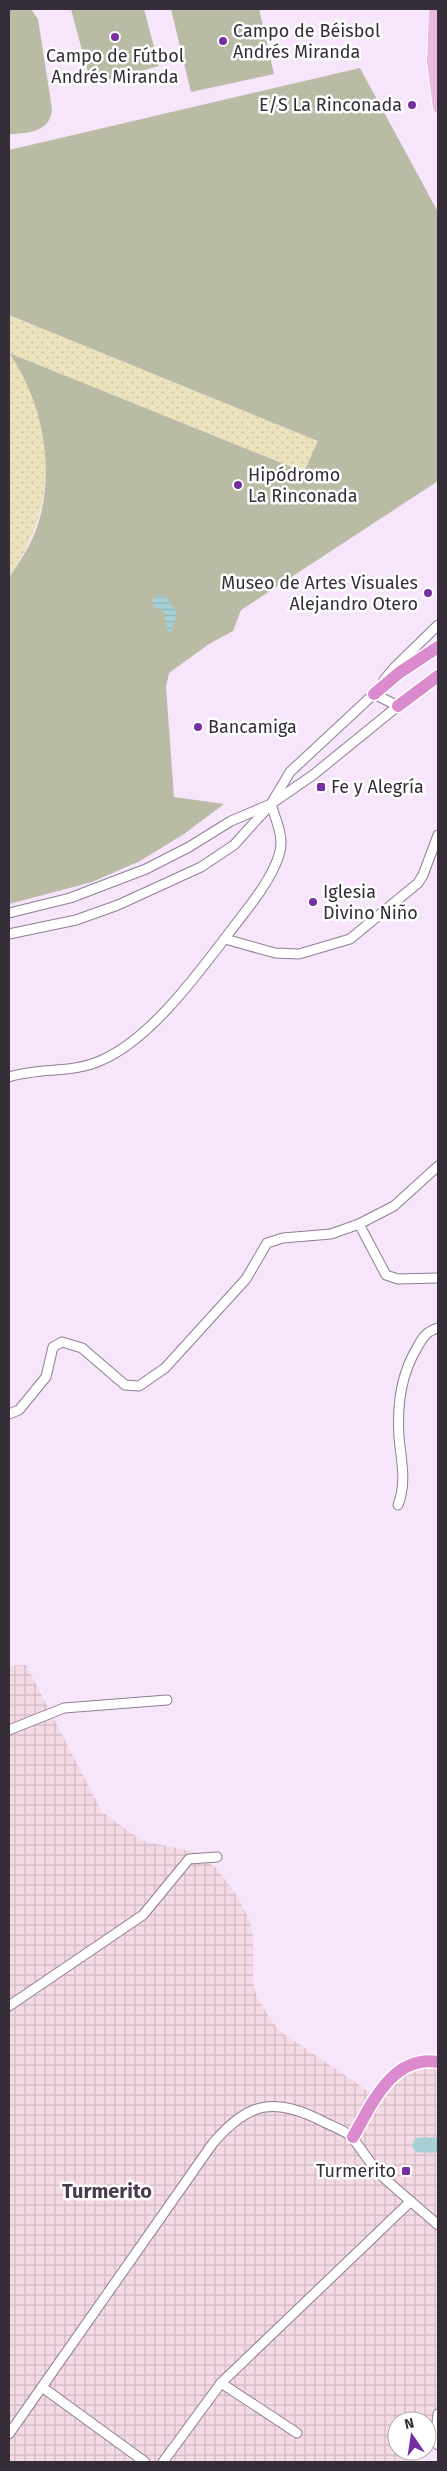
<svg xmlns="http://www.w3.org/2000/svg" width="447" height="2471" viewBox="0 0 447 2471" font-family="'Fira Sans',sans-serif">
  <defs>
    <pattern id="industrial-grid" width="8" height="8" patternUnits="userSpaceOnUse" patternTransform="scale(1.25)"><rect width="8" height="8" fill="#f3dae4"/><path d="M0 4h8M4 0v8" fill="none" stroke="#d1bbc4"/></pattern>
    <pattern id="sand-dots" width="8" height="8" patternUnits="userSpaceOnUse" patternTransform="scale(1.25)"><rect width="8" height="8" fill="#ece2bd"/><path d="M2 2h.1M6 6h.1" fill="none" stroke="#cbc2a3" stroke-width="1.8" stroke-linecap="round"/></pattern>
    <pattern id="water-rules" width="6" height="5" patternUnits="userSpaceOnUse" patternTransform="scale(1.25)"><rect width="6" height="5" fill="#a6d0d6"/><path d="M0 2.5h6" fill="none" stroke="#90b3b8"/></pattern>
  </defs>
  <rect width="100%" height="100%" fill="#f6e5fb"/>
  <path fill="url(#industrial-grid)" d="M26 1665 102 1812 142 1841 195 1852 217 1869 235 1893 250 1921 253 1935V1982L257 1998 278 2030 378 2098 400 2069 438 2061V2436L427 2449V2421H397V2451H425L415 2462H9V1666Z"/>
  <path fill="url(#sand-dots)" d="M9 315 318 441 305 472 10 354C17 367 26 379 31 393 57 462 48 518 9 578Z"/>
  <g fill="#b9bba5">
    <path d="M9 9H31L38 19 52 109C51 130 31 133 13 134H9Z"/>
    <path d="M71 9H144L159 66 91 84Z"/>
    <path d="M171 9H259L274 74 191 92Z"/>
    <path d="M360 68 438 212V481L241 610 233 631 209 644 169 673 166 687 174 797 224 804 184 834 140 861 92 882 9 904V578C21 560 33 542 39 521 55 465 42 400 9 353L304 472 318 441 9 315V150Z"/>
  </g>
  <path fill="url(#water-rules)" d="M159 595 166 597 177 613 172 631H167L165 614 162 610 156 608 152 603 153 599Z"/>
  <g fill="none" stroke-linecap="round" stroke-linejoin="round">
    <path stroke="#a6d0d6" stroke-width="15" d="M420 2145H438"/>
    <defs>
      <g id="minor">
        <path d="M384 680 394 668 438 625"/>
        <path d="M9 913 70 898 146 869 189 847 231 821 271 804 313 775 398 706 374 694"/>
        <path d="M9 934 76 920 118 905 201 867 234 845 271 804 290 772 377 691"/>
        <path d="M225 939 275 953 299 954 350 939 418 883 423 875 438 835"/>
        <path d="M9 1077C39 1067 72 1074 102 1060 152 1038 199 972 232 929 248 908 271 881 279 855 285 838 276 821 271 804"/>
        <path d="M359 1224 386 1275 398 1279 438 1278"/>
        <path d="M9 1414 19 1410 46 1377 53 1347 62 1342 82 1348 125 1385 139 1386 165 1368 246 1279 267 1243 283 1238 331 1234 359 1224 394 1206 438 1166"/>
        <path d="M398 1505C407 1482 401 1460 399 1437 397 1407 401 1374 417 1348 422 1338 427 1331 438 1328"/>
        <path d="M9 1730 64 1708 167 1700"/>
        <path d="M9 2006 143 1915 189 1859 217 1857"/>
        <path d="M221 2383 297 2433"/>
        <path d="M42 2387 145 2462"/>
        <path d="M438 2414 435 2440 438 2445"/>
        <path d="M9 2434 213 2143C250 2100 276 2097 326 2123 334 2127 348 2132 353 2138 362 2151 370 2163 381 2175 399 2192 419 2208 438 2225"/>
        <path d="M163 2462 221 2383 411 2201"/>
      </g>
      <path id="major" d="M434 9 432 62 438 108"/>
      <g id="highway">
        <path d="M374 694 399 673 438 647"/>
        <path d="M398 706 438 676"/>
        <path d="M353 2137C372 2104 392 2055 438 2062"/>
      </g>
    </defs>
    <use href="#minor" stroke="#907d95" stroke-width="11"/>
    <use href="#major" stroke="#fff" stroke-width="12"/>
    <use href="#highway" stroke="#fff" stroke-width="15"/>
    <use href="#minor" stroke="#fff" stroke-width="9"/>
    <use href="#major" stroke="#e9b9e2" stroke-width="10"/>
    <use href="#highway" stroke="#db8ace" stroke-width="12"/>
  </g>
  <g fill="#752fa2" stroke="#fff" stroke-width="2">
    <circle cx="115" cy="37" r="5"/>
    <circle cx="223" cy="41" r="5"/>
    <circle cx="412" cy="105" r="5"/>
    <circle cx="238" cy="485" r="5"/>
    <circle cx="428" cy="593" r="5"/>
    <circle cx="198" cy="727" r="5"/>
    <rect x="316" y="782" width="10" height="10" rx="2.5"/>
    <circle cx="313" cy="902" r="5"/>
    <rect x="401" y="2166" width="10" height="10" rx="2.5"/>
  </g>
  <g text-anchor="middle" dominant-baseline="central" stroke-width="5" stroke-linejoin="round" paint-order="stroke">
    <g font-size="18" fill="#352d37" stroke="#fff" text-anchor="start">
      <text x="233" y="31">Campo de Béisbol<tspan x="233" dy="21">Andrés Miranda</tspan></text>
      <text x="115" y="56" text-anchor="middle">Campo de Fútbol<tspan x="115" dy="21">Andrés Miranda</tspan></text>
      <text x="402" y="105" text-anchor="end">E/S La Rinconada</text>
      <text x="248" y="475">Hipódromo<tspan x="248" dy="21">La Rinconada</tspan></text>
      <text x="418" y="583" text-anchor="end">Museo de Artes Visuales<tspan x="418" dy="21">Alejandro Otero</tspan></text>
      <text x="208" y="727">Bancamiga</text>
      <text x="331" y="787">Fe y Alegría</text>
      <text x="323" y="892">Iglesia<tspan x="323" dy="21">Divino Niño</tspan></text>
      <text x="396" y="2171" text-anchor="end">Turmerito</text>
    </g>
    <g font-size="20" font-weight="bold" fill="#4b3a50" stroke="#fff">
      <text x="107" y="2191">Turmerito</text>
    </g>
  </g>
  <rect width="447" height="2471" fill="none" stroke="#352d37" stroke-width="20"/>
  <g transform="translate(412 2436) rotate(347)"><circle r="24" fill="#ffffff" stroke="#aeabaf"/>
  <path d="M0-4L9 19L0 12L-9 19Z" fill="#752fa2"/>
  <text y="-8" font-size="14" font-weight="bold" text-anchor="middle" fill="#352d37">N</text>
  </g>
</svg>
